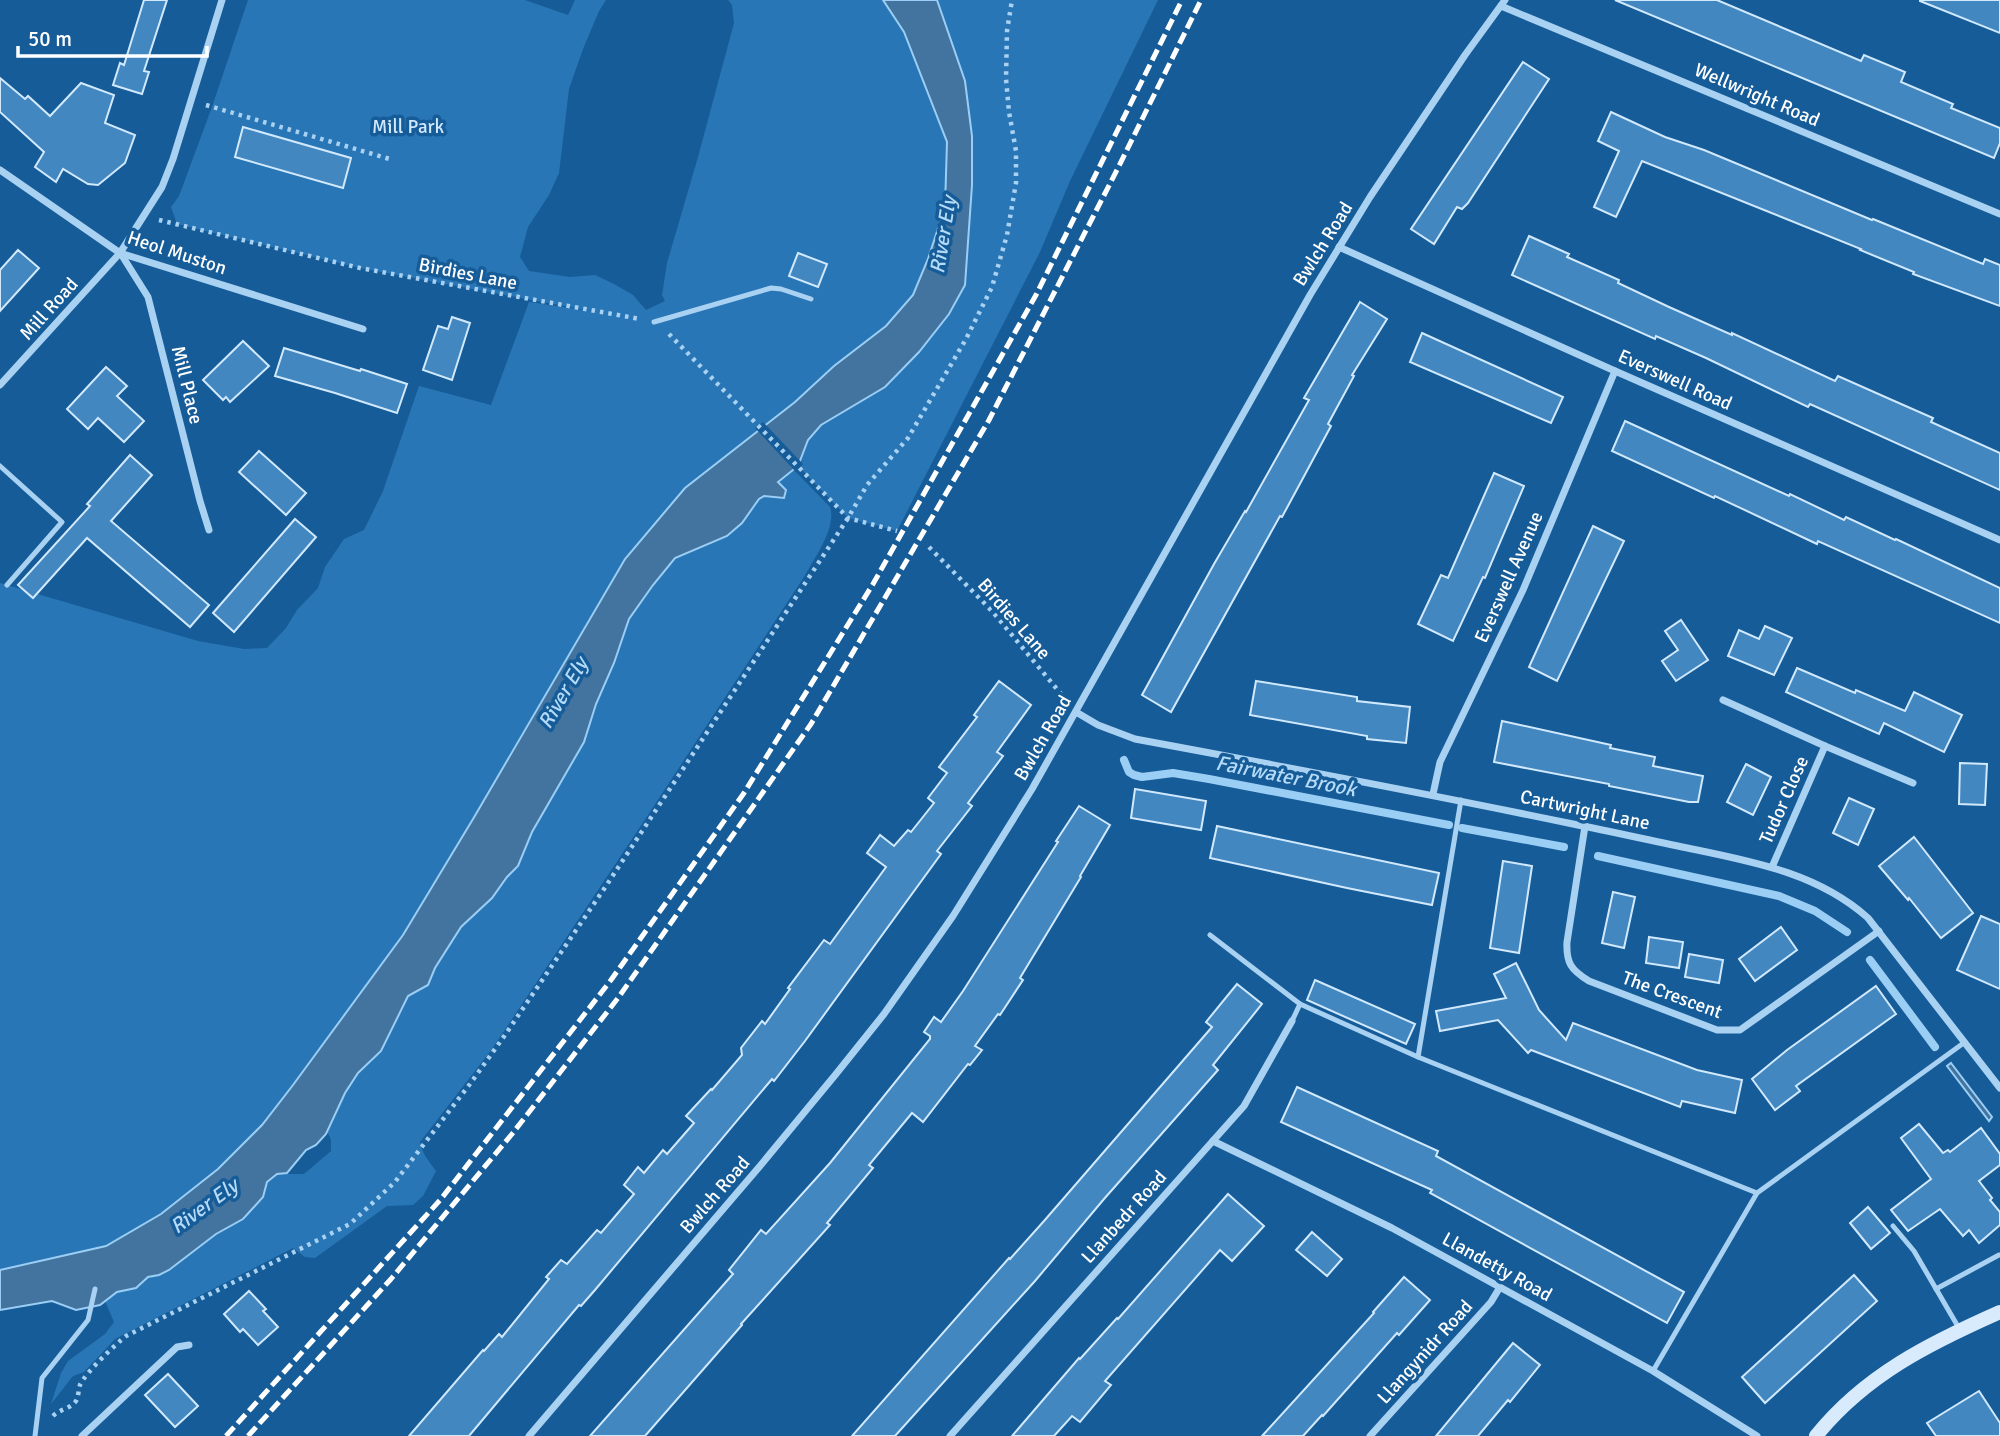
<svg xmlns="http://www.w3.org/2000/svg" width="2000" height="1436" viewBox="0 0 2000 1436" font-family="Signika,sans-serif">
  <rect width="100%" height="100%" fill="#165c98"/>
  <g fill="#2976b6">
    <path d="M248 0H525L568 15 575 0H606L599 11 583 49 569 89 559 173 549 195 528 227 520 257 529 271 570 277 595 275 614 284 633 295 646 310 665 301 662 295 667 263 698 157 734 23 732 5 728 0H883L904 32 947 142 945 207 928 259 913 295 886 326 834 366 795 402 685 488 625 559 473 819 403 935 293 1085 262 1125 218 1169 161 1214 106 1246 0 1270V583L198 641 244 649 267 648 286 628 297 610 318 588 325 567 344 539 364 530 383 491 419 386 491 405 529 302 596 312 360 268 177 224 171 207 179 196 212 107Z"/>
    <path d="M937 0H1158L1070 181 1040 252 897 531 848 518 798 466 808 440 821 425 850 406 965 285 972 185V136L965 81Z"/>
    <path d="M793 469 830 507C837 527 814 559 804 577L646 818 492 1049 420 1142C422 1154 429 1161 436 1171L423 1196 413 1205 387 1206 315 1258 305 1257 293 1248 115 1339 84 1372 73 1376 51 1404 61 1373 68 1361 105 1334 114 1322 105 1301 117 1292 136 1288 148 1277 159 1275 169 1270 216 1234 243 1219 267 1182 277 1174H304L331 1151V1140L327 1131 345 1093 358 1073 381 1051 408 996 428 985 435 968 461 927 492 898 507 877 518 866 532 832 584 742 596 704 614 663 629 619 653 585 675 558 742 523 759 499Z"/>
  </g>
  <g fill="#43749f" stroke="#9bcef5" stroke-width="2">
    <path d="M883 0H937L965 81 972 136V185L965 285 949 314 919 352 885 387 821 425 808 440 798 466 778 482 786 490 784 498 764 496 759 499 742 523 727 536 675 558 653 585 629 619 614 663 596 704 584 742 532 832 518 866 507 877 492 898 461 927 435 968 428 985 408 996 381 1051 358 1073 345 1093 326 1134 316 1145 306 1150 287 1173 277 1174 267 1182 263 1197 243 1219 216 1234 169 1270 159 1275 148 1277 136 1288 117 1292 100 1305 76 1310 52 1301 0 1310V1270L106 1246 161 1214 218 1169 262 1125 293 1085 403 935 473 819 625 559 685 488 795 402 834 366 886 326 913 295 928 259 945 207 947 142 904 32Z"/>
    <path d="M1951 1063 1992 1117 1989 1121 1947 1066Z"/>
  </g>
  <path fill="#165c98" d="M763 422 803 464 796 472 755 428Z"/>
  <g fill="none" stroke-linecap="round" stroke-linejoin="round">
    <g stroke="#9bcef5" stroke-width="8">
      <path d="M1124 760 1129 772 1134 775 1142 777 1173 773 1209 779 1449 825"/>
      <path d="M1462 828 1564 847"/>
      <path d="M1598 856 1779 896 1815 911 1847 932"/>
      <path d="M1870 960 1935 1047"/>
    </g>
  </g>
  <g fill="#4387c1" stroke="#d1e9fc" stroke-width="2">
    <path d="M144 0H167L144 71 149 72 142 94 113 85 120 63 124 65Z"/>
    <path d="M1615 0H1717L1861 61 1864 55 1905 72 1901 82 1953 104 1951 108 2000 128V143L1994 158Z"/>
    <path d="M1920 0H2000V33L1920 1Z"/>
    <path d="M1523 62 1549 79 1468 203 1462 209 1457 207 1434 244 1411 229Z"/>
    <path d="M0 78 25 99 28 96 50 116 81 83 114 95 105 123 135 135 125 163 98 185 88 184 63 169 56 182 35 167 44 152 0 112Z"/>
    <path d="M1611 112 1665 137 1704 150 1872 220 1873 219 1983 264 1985 259 2000 265V306L1913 274 1914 272 1860 250 1861 249 1642 161 1616 217 1594 207 1619 151 1598 141Z"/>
    <path d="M243 127 351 158 343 188 235 157Z"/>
    <path d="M1529 236 1569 254 1567 257 1619 280 1618 283 1669 307 1732 335V333L1835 381 1838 376 1892 400 1933 418 1931 422 2000 453V490L1810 404 1808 407 1706 358 1656 336 1655 339 1512 275Z"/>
    <path d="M18 250 39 268 0 311V270Z"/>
    <path d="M798 253 827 264 818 287 789 276Z"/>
    <path d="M1360 302 1387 319 1352 375 1354 376 1328 424 1331 426 1302 480 1282 517 1280 516 1171 712 1142 695 1214 564 1245 511 1246 512 1309 400 1304 398Z"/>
    <path d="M452 317 470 323 452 380 423 370 438 326 448 329Z"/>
    <path d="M1422 333 1563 397 1551 423 1410 362Z"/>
    <path d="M243 341 269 366 230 402 226 397 223 400 203 380Z"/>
    <path d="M284 348 360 371 361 369 407 384 397 413 335 393 275 376Z"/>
    <path d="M106 367 127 386 117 396 144 421 124 442 98 418 88 429 67 409Z"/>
    <path d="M1625 421 1789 496 1790 494 1844 520 1846 517 1895 540 1896 539 2000 588V623L1818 541 1817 544 1715 496 1714 498 1612 451Z"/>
    <path d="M259 451 306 493 286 515 239 472Z"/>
    <path d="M130 455 152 475 111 521 209 605 190 627 87 538 33 598 18 585 90 506 87 504Z"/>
    <path d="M1494 473 1524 486 1485 578 1483 577 1453 641 1418 624 1441 575 1448 578Z"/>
    <path d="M295 519 316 537 234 632 213 613Z"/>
    <path d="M1593 526 1624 541 1557 681 1529 667Z"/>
    <path d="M1681 620 1708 660 1676 681 1662 661 1678 650 1665 631Z"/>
    <path d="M1765 626 1792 638 1774 675 1728 656 1739 630 1759 639Z"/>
    <path d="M1797 668 1855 693 1856 690 1905 711 1914 692 1962 715 1944 752 1884 723 1879 734 1786 692Z"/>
    <path d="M999 681 1031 705 997 752 1003 756 968 803 972 806 937 851 941 854 805 1041 774 1081 772 1079 595 1290 581 1306 579 1305 469 1436H409L483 1350 484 1351 499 1334 502 1337 549 1279 546 1277 561 1260 567 1264 597 1230 601 1233 634 1194 624 1185 638 1167 644 1173 663 1150 667 1154 694 1123 686 1116 711 1089 712 1090 742 1055 741 1048 762 1021 765 1024 790 989 788 988 824 940 830 944 886 867 867 853 880 835 894 846 908 830 911 832 934 803 928 798 947 773 939 767 977 717 974 715Z"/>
    <path d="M1256 681 1357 697V701L1410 707 1406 743 1367 739V736L1250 715Z"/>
    <path d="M1502 721 1611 745 1610 748 1655 757 1653 766 1703 776 1698 802H1689L1609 786V784L1494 762Z"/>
    <path d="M1960 763 1987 764 1985 805 1959 804Z"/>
    <path d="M1746 764 1771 777 1753 815 1727 802Z"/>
    <path d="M1135 789 1206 801 1201 830 1131 818Z"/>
    <path d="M1849 798 1874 809 1858 845 1833 833Z"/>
    <path d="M1079 806 1110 825 1080 876 1081 877 1020 978 1023 980 1000 1015 998 1014 975 1046 982 1050 970 1065 968 1064 923 1122 912 1113 869 1165 873 1168 827 1223 830 1225 741 1324 742 1325 645 1436H590L733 1274 729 1270 761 1230 766 1234 830 1163 930 1039V1036L924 1032 934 1017 941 1022 963 991 1058 842 1056 841Z"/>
    <path d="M1217 826 1439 873 1432 905 1347 888 1210 858Z"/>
    <path d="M1914 837 1973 913 1941 938 1909 898 1908 900 1879 866Z"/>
    <path d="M1503 861 1532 866 1519 953 1490 948Z"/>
    <path d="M1613 892 1635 897 1624 948 1602 943Z"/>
    <path d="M1981 916 2000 924V989L1957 970Z"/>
    <path d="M1781 927 1797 950 1755 981 1739 959Z"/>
    <path d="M1649 937 1683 942 1679 968 1646 963Z"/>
    <path d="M1689 954 1723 960 1719 983 1685 977Z"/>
    <path d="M1516 963 1539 1010 1566 1040 1573 1023 1697 1070 1742 1080 1735 1113 1682 1101 1680 1107 1531 1050 1528 1053 1498 1020 1440 1031 1436 1011 1506 998 1494 974Z"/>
    <path d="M1315 980 1415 1024 1406 1044 1307 1000Z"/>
    <path d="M1237 984 1262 1004 1213 1065 1218 1070 1104 1199 1035 1281 895 1436H852L1009 1258 1010 1259 1044 1221 1212 1027 1206 1022Z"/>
    <path d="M1876 986 1896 1014 1796 1086 1800 1091 1775 1110 1752 1079 1787 1050Z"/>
    <path d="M1297 1087 1438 1151 1436 1156 1684 1292 1667 1323 1430 1193 1432 1190 1281 1122Z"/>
    <path d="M1919 1124 1943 1153 1948 1150 1950 1152 1981 1128 2000 1154V1165L1979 1181 1992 1198 1990 1200 2000 1212V1225L1979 1243 1969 1230 1963 1236 1940 1209 1908 1231 1891 1210 1931 1179 1901 1138Z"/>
    <path d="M1228 1194 1264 1226 1232 1261 1220 1250 1105 1381 1111 1385 1080 1422 1072 1416 1054 1436H1012L1079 1358 1080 1359 1117 1318 1118 1319Z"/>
    <path d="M1868 1207 1890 1233 1871 1249 1850 1223Z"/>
    <path d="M1312 1232 1342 1259 1327 1276 1296 1250Z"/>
    <path d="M1854 1275 1877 1301 1765 1403 1742 1377Z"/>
    <path d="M1404 1277 1430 1300 1399 1335 1397 1333 1323 1416 1322 1415 1303 1436H1262L1374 1313 1373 1312Z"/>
    <path d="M249 1291 266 1309 263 1311 278 1327 258 1345 243 1329 240 1332 224 1314Z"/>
    <path d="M1513 1343 1540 1365 1510 1402 1508 1400 1478 1436H1436Z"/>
    <path d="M168 1374 198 1406 175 1427 145 1395Z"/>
    <path d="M1979 1391 2000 1423V1436H1936L1927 1423Z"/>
  </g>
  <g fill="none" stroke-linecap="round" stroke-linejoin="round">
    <g stroke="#a9d1f2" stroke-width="4.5" stroke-dasharray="3.5 5" stroke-linecap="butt">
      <path d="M206 105 393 160"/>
      <path d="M159 220 360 268 640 319"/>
      <path d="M669 334 848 518 897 531"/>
      <path d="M929 547 992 611 1066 700"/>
      <path d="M53 1416C60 1409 70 1409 76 1401 79 1396 78 1390 80 1385 85 1373 116 1344 126 1336L350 1224 395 1182 470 1084 505 1035 606 886 848 518 867 485 908 438 966 339 992 287 1007 235 1016 183V151L1009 112 1006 79 1007 31 1012 0"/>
    </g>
    <g stroke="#a9d1f2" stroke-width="5">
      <path d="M654 322 771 288 781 289 811 299"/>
      <path d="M0 466 62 522 7 585"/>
      <path d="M1210 935 1300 1004 1418 1057 1757 1193 1965 1042"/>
      <path d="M1292 1021 1300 1004"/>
      <path d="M1418 1057 1461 800"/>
      <path d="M1893 1226 1914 1251 1960 1330"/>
      <path d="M1936 1289 1999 1255"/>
      <path d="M1653 1371 1757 1193"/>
      <path d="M35 1436 42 1378 88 1320 95 1289"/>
    </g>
    <g stroke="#a9d1f2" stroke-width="7">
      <path d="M1501 6 2000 214"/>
      <path d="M0 170 120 253 363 329"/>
      <path d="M1339 247 1615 371 2000 540"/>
      <path d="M121 254 148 297 200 501 209 530"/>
      <path d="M0 385 120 253 162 187 173 159 222 0"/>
      <path d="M1723 700 1825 746 1772 867"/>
      <path d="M1076 712 1098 725 1135 739C1281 766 1427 794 1573 824 1613 832 1653 841 1692 849 1755 862 1819 874 1868 918L2000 1088"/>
      <path d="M1825 746 1913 783"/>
      <path d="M1433 794 1440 762 1523 590 1615 371"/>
      <path d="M1585 826 1567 942C1566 963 1571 970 1589 981L1717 1030H1740L1879 931"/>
      <path d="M1213 1141 1392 1228 1653 1371 1757 1436"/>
      <path d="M82 1436 177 1347 189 1345"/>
      <path d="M529 1436 760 1166 836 1074 884 1014 953 916 1032 789 1310 295 1370 197 1465 55 1505 0"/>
      <path d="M950 1436 1244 1106 1292 1021"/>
      <path d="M1370 1436 1491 1302 1500 1287"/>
    </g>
    <path stroke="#d8ebfc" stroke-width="14" d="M1816 1436C1865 1375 1930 1343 2000 1312"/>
    <g stroke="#fff" stroke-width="5" stroke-dasharray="12 5" stroke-linecap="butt">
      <path d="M226 1436 441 1199 611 980 744 793 873 584 1036 295 1182 0"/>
      <path d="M248 1436 391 1279 512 1134 618 998 811 724 989 420 1119 166 1201 0"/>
    </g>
  </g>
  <g text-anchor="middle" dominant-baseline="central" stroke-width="7" stroke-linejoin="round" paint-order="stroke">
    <g font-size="19" fill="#fff" stroke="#165c98">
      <text transform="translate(1757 95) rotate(23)">Wellwright Road</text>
      <text transform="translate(1323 244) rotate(-58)">Bwlch Road</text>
      <text transform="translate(177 253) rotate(18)">Heol Muston</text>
      <text transform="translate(468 274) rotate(11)">Birdies Lane</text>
      <text transform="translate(49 309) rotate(-48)">Mill Road</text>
      <text transform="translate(1675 380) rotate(24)">Everswell Road</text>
      <text transform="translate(187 385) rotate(76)">Mill Place</text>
      <text transform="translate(1509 577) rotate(-66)">Everswell Avenue</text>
      <text transform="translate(1014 619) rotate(49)">Birdies Lane</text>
      <text transform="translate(1043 738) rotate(-60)">Bwlch Road</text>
      <text transform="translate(1784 800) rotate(-66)">Tudor Close</text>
      <text transform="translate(1585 810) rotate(12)">Cartwright Lane</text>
      <text transform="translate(1672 995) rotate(20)">The Crescent</text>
      <text transform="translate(715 1195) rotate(-49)">Bwlch Road</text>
      <text transform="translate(1124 1217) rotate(-48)">Llanbedr Road</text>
      <text transform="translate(1497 1267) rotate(29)">Llandetty Road</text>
      <text transform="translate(1425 1352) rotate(-48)">Llangynidr Road</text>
    </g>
    <g font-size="19" fill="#d1e9fc" stroke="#165c98">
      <text x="408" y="127">Mill Park</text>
    </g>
    <g font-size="21" font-style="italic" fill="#b5dbf9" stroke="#165c98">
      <text transform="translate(943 235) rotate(-81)">River Ely</text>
      <text transform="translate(563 693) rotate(-60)">River Ely</text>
      <text transform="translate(1286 776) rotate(11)">Fairwater Brook</text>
      <text transform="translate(204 1206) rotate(-36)">River Ely</text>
    </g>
  </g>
  <path d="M18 46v10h189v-10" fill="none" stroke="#ffffff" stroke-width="3.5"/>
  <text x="28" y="46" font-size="21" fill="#ffffff" stroke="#165c98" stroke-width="5" paint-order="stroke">50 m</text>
</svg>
